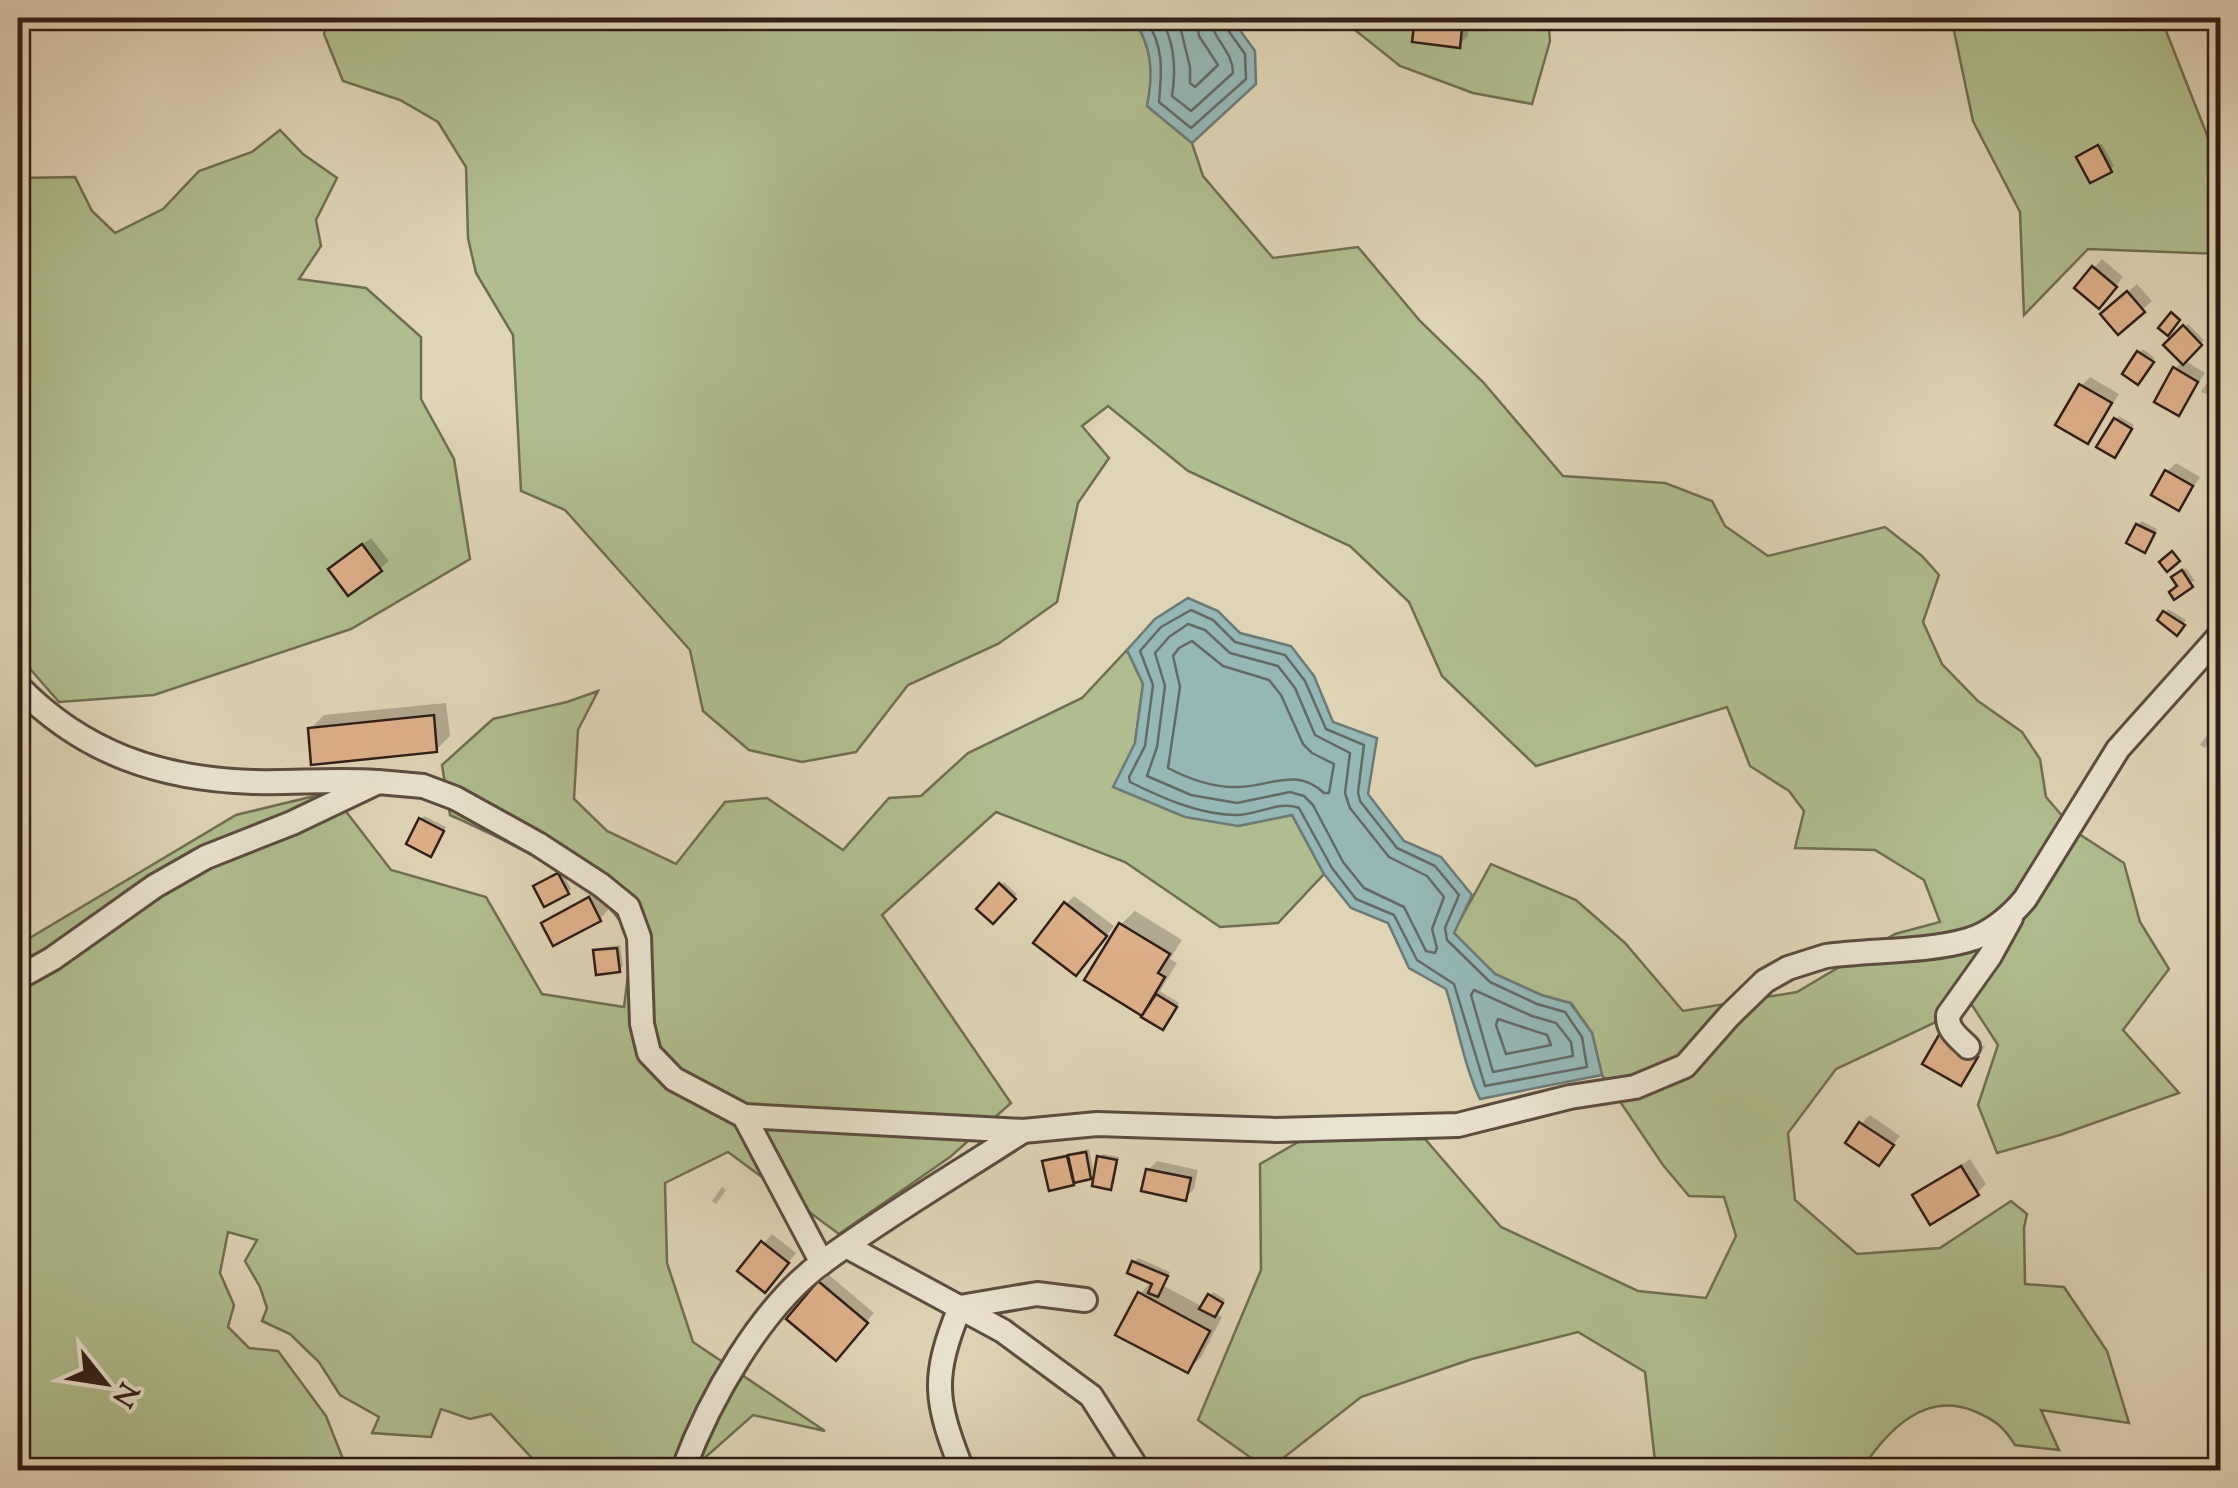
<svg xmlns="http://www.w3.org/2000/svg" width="2238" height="1488" viewBox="0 0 2238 1488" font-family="'Sorts Mill Goudy',serif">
  <rect width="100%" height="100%" fill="#dfd4b5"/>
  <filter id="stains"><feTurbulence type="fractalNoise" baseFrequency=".002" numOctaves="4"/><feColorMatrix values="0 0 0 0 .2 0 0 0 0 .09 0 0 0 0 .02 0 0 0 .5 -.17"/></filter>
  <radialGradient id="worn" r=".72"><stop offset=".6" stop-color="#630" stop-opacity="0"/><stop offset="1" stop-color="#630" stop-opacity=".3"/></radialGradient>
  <g fill="#b0bd8e" stroke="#706e52" stroke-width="2.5">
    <path d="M328 18H1133C1152 47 1154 72 1147 106L1192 143 1203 176 1273 258 1358 247 1420 321 1483 382 1563 476 1665 483 1712 501 1725 526 1768 556 1885 527 1922 556 1939 575 1923 622 1942 664 1978 701 2022 732 2040 759 2046 797 2076 832 2124 863 2140 922 2169 969 2123 1030 2179 1093 2060 1135 1997 1153 1978 1105 1998 1045 1972 1005 1836 1069 1788 1133 1795 1200 1857 1254 1940 1248 2011 1201 2027 1214 2024 1228 2025 1284 2064 1287 2107 1351 2129 1423 2041 1410 2059 1450 2015 1445C2003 1426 1995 1420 1974 1411 1924 1390 1886 1432 1861 1470H1656L1645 1372 1578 1332 1472 1359 1361 1397 1268 1470 1198 1420 1261 1270 1260 1164 1300 1141 1425 1139 1501 1227 1638 1291 1706 1298 1736 1236 1724 1197 1689 1196 1663 1165 1602 1075 1592 1033 1571 1003 1541 995 1495 974 1453 933 1491 864 1576 900 1625 943 1683 1011 1797 992 1895 934 1940 922 1924 880 1875 850 1795 848 1804 811 1789 791 1750 766 1727 707 1536 766 1442 676 1409 602 1350 546 1188 471 1108 406 1082 426 1109 458 1078 503 1057 602 998 644 908 685 856 752 802 762 749 750 703 711 690 650 565 510 521 491 513 335 476 273 468 238 466 167 438 122 400 100 343 81 324 34Z"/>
    <path d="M1340 18H1548L1550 41 1532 104 1473 93 1400 66Z"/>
    <path d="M1955 18H2161L2220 168V254L2088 249 2024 315 2020 212 1973 121 1954 31Z"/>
    <path d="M280 130 303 154 337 178 316 220 321 246 299 279 366 288 421 337V399L454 459 470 559 351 629 154 695 59 702 18 655V143L21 178 75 177 92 211 115 233 163 209 199 171 252 152Z"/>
    <path d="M1127 650 1143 684 1135 743 1238 826 1292 815 1324 874 1278 923 1220 927 1125 862 996 812 882 915 1011 1103 950 1157 839 1234 728 1152 665 1183 667 1263 693 1342 825 1431 753 1415 691 1470H543L491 1414 470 1419 441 1409 431 1437 372 1433 379 1417 340 1395 319 1362 290 1334 262 1321 267 1308 260 1287 245 1261 257 1240 228 1232 220 1273 234 1305 228 1327 249 1348 278 1351 326 1416 343 1459 353 1470H51L26 1466 18 1470V945L236 815 331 792 391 870 486 897 542 994 624 1007C626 991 632 951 628 937 615 888 495 836 450 815L442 765 493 719 567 702 598 691 578 730 574 799 607 831 676 864 725 802 767 798 843 850 889 798 921 796 968 753 1082 698Z"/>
  </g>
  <g fill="#95b7b6" stroke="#6d7a76" stroke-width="2.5">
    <path d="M1133 18H1231L1255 51 1256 84 1192 143 1147 106C1154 72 1152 47 1133 18Z"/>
    <path d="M1188 598 1218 611 1240 633 1291 646 1314 676 1333 722 1377 738 1368 794 1404 841 1441 857 1472 895 1454 933 1495 974 1541 995 1570 1003 1592 1033 1602 1075 1480 1099C1465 1069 1457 1023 1446 989L1409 968 1388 923 1351 908 1324 874 1292 815 1238 826 1185 817 1113 787 1135 743 1143 684 1127 650 1155 619Z"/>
  </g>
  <g fill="#0003">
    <path d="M1418 18H1470L1468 36 1459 45 1415 40Z"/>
    <path d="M18 57 30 64 18 85Z"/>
    <path d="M2102 144 2114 166 2110 170 2082 154Z"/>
    <path d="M2102 259 2123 277 2107 297 2094 268Z"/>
    <path d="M2137 284 2152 301 2118 332 2112 306Z"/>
    <path d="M2188 324 2204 340 2184 360 2205 373 2179 413 2175 369 2183 361 2167 345Z"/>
    <path d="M2143 349 2155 358 2142 378 2139 353Z"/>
    <path d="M2090 377 2119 394 2088 441 2081 386Z"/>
    <path d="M2206 384 2213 387 2207 394 2201 392Z"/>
    <path d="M2119 416 2134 425 2118 451 2116 420Z"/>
    <path d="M2176 463 2200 477 2179 508 2167 472Z"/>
    <path d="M2142 521 2157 529 2148 546 2138 525Z"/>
    <path d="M371 538 389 561 380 569 340 561Z"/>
    <path d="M2186 568 2195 581 2179 586 2178 574Z"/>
    <path d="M2168 609 2186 620 2180 629 2165 613Z"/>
    <path d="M446 703 450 736 436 750 310 729 324 715Z"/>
    <path d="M2208 734 2213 737 2205 748 2200 745Z"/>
    <path d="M424 816 446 827 431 854 421 819Z"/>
    <path d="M562 872 571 889 567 892 540 883Z"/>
    <path d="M1004 882 1017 894 993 921 980 909Z"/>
    <path d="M598 890 608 910 600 919 544 923 553 915Z"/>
    <path d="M1074 896 1114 926 1085 964 1066 904Z"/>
    <path d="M1135 911 1182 940 1170 959 1177 963 1160 991 1179 1003 1166 1023 1150 1004 1141 1013 1087 979 1121 924Z"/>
    <path d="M620 945 623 966 619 970 596 951 599 948Z"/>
    <path d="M1950 1026 1985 1047 1960 1083Z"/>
    <path d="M1870 1115 1900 1136 1879 1163 1861 1124Z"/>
    <path d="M1089 1149 1094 1173 1051 1188 1045 1162 1049 1158Z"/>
    <path d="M1103 1154 1119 1157 1114 1183 1111 1187 1100 1157Z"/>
    <path d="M1970 1159 1986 1184 1977 1193 1915 1195Z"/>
    <path d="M1157 1161 1198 1170 1194 1189 1185 1198 1148 1170Z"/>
    <path d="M722 1187 726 1190 716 1204 712 1201Z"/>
    <path d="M772 1234 796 1253 773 1281 741 1270Z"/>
    <path d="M1138 1258 1170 1272 1164 1286 1203 1307 1213 1292 1225 1299 1215 1313 1222 1317 1201 1357 1188 1370 1140 1294 1152 1281 1134 1262Z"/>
    <path d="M829 1275 874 1313 844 1349 820 1283Z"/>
  </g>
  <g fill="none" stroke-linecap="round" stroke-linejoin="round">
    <g stroke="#626a66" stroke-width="2.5">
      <path d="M1145 18C1164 46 1162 69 1159 102L1191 128 1246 79 1245 54 1225 26 1223 18"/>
      <path d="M1160 18C1175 41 1176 70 1172 96L1191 111 1233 73C1233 50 1212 40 1211 18"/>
      <path d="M1178 18 1190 67V83L1195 87 1218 65 1199 36 1196 18"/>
      <path d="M1191 610 1213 620 1235 642 1285 655 1305 681 1326 729 1364 745 1358 792 1360 801 1397 848 1435 866 1459 895 1445 928 1447 940 1490 982 1537 1004 1565 1012 1582 1037 1587 1067 1485 1086 1454 984 1417 960 1394 915 1356 899 1332 868 1299 808C1280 800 1257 815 1237 815 1200 815 1162 798 1130 782L1129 777 1145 746 1153 685 1140 651 1161 627Z"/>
      <path d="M1188 624 1205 630 1230 653 1278 666 1295 688 1315 735 1350 753 1345 793 1350 808 1389 857 1427 876 1444 897 1432 929 1437 948 1435 953 1426 951 1404 907 1364 888 1343 862 1313 805 1304 796 1290 792 1237 803 1191 795 1147 776 1157 747 1165 686 1155 653 1169 637Z"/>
      <path d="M1192 641 1223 666 1269 680 1281 695 1303 744 1312 753 1334 764 1329 793H1324C1296 767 1272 786 1239 787 1215 788 1189 779 1168 768L1180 687 1173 656 1179 648Z"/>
      <path d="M1474 990 1532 1016 1556 1023 1571 1042 1573 1056 1493 1072 1471 995Z"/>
      <path d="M1498 1019 1547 1035 1551 1045 1506 1054 1496 1025Z"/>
    </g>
  </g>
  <g fill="#ddb08a" stroke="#301e17" stroke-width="2.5">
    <path d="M1415 18H1463L1460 48 1412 42Z"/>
    <path d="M2098 145 2112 172 2090 183 2076 157Z"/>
    <path d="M2092 266 2117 287 2099 309 2074 288Z"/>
    <path d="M2127 291 2145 312 2118 335 2100 314Z"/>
    <path d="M2171 312 2180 320 2168 336 2158 328Z"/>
    <path d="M2183 325 2202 345 2183 365 2163 345Z"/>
    <path d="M2137 351 2154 362 2138 385 2122 374Z"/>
    <path d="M2173 367 2198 382 2179 416 2154 402Z"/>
    <path d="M2079 384 2112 403 2088 444 2055 425Z"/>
    <path d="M2114 418 2132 429 2115 458 2096 447Z"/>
    <path d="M2165 470 2193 486 2179 511 2151 495Z"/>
    <path d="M2136 524 2155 533 2145 553 2126 543Z"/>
    <path d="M362 544 382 571 348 596 328 569Z"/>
    <path d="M2172 551 2180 561 2167 572 2159 562Z"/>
    <path d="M2182 570 2193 587 2174 600 2169 592 2177 586 2171 577Z"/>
    <path d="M2163 611 2185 625 2177 636 2157 620Z"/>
    <path d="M434 715 437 752 311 765 308 728Z"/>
    <path d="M419 818 444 831 431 857 406 844Z"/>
    <path d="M558 873 569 894 544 907 533 886Z"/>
    <path d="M999 883 1016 899 993 924 976 909Z"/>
    <path d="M589 897 601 921 553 946 541 923Z"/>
    <path d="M1064 902 1107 936 1076 976 1033 943Z"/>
    <path d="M1119 923 1170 954 1158 973 1165 977 1142 1016 1084 980Z"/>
    <path d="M617 948 620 972 596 975 593 950Z"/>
    <path d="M1156 994 1177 1007 1163 1030 1141 1017Z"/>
    <path d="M1940 1033 1978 1057 1961 1086 1922 1064Z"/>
    <path d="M1859 1122 1894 1145 1879 1166 1845 1143Z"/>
    <path d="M1086 1152 1091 1179 1074 1183 1068 1155Z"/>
    <path d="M1067 1156 1074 1185 1049 1191 1042 1161Z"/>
    <path d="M1097 1156 1117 1160 1111 1190 1092 1186Z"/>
    <path d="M1961 1166 1979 1195 1930 1225 1912 1195Z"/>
    <path d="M1146 1169 1191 1178 1186 1201 1141 1191Z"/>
    <path d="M761 1241 789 1263 765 1293 737 1271Z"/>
    <path d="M1132 1261 1168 1276 1158 1297 1148 1293 1152 1284 1127 1273Z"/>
    <path d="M818 1281 868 1323 836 1361 786 1319Z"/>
    <path d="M1138 1292 1210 1331 1188 1373 1115 1335Z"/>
    <path d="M1208 1294 1223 1303 1215 1317 1199 1309Z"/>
  </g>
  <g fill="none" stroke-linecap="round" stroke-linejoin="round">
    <defs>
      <g id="minor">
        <path d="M18 686C83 753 160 779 253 782 295 783 335 779 377 782"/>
        <path d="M18 978 52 959 155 886 206 857 292 823 378 782 423 786 455 798 538 844 601 885 628 907 639 937 642 1024 649 1053 674 1079 744 1116 1023 1131 1097 1124 1276 1130 1458 1125 1570 1097 1635 1087 1685 1066 1729 1016 1765 981 1788 968 1826 956C1869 950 1927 952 1968 940 1990 934 2011 916 2025 899L2118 749 2220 635"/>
        <path d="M1968 1047C1958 1037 1947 1030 1948 1015L1990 956 2011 918"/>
        <path d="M744 1116 822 1263"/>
        <path d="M848 1247 1003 1331 1091 1396 1138 1470"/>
        <path d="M683 1470C709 1400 761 1307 823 1262 887 1215 957 1174 1023 1131"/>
        <path d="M962 1470C935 1400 931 1379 960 1307L1037 1294 1085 1300"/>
      </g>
    </defs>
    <use href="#minor" stroke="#5c4c3e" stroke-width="28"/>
    <use href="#minor" stroke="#eae3cf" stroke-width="22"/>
  </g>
  <rect width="2238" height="1488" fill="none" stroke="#dfd4b5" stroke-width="60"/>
  <rect x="20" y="20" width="2198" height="1448" fill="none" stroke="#301e17" stroke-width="5"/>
  <rect x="30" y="30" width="2178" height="1428" fill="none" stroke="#301e17" stroke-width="2.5"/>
  <g transform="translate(105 1383) rotate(120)" stroke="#eae3cf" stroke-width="8" paint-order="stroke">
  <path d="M0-8L18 38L0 25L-18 38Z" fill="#301e17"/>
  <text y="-15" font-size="28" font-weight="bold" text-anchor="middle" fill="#301e17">N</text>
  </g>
  <rect width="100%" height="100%" filter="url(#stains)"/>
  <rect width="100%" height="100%" fill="url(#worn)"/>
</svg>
